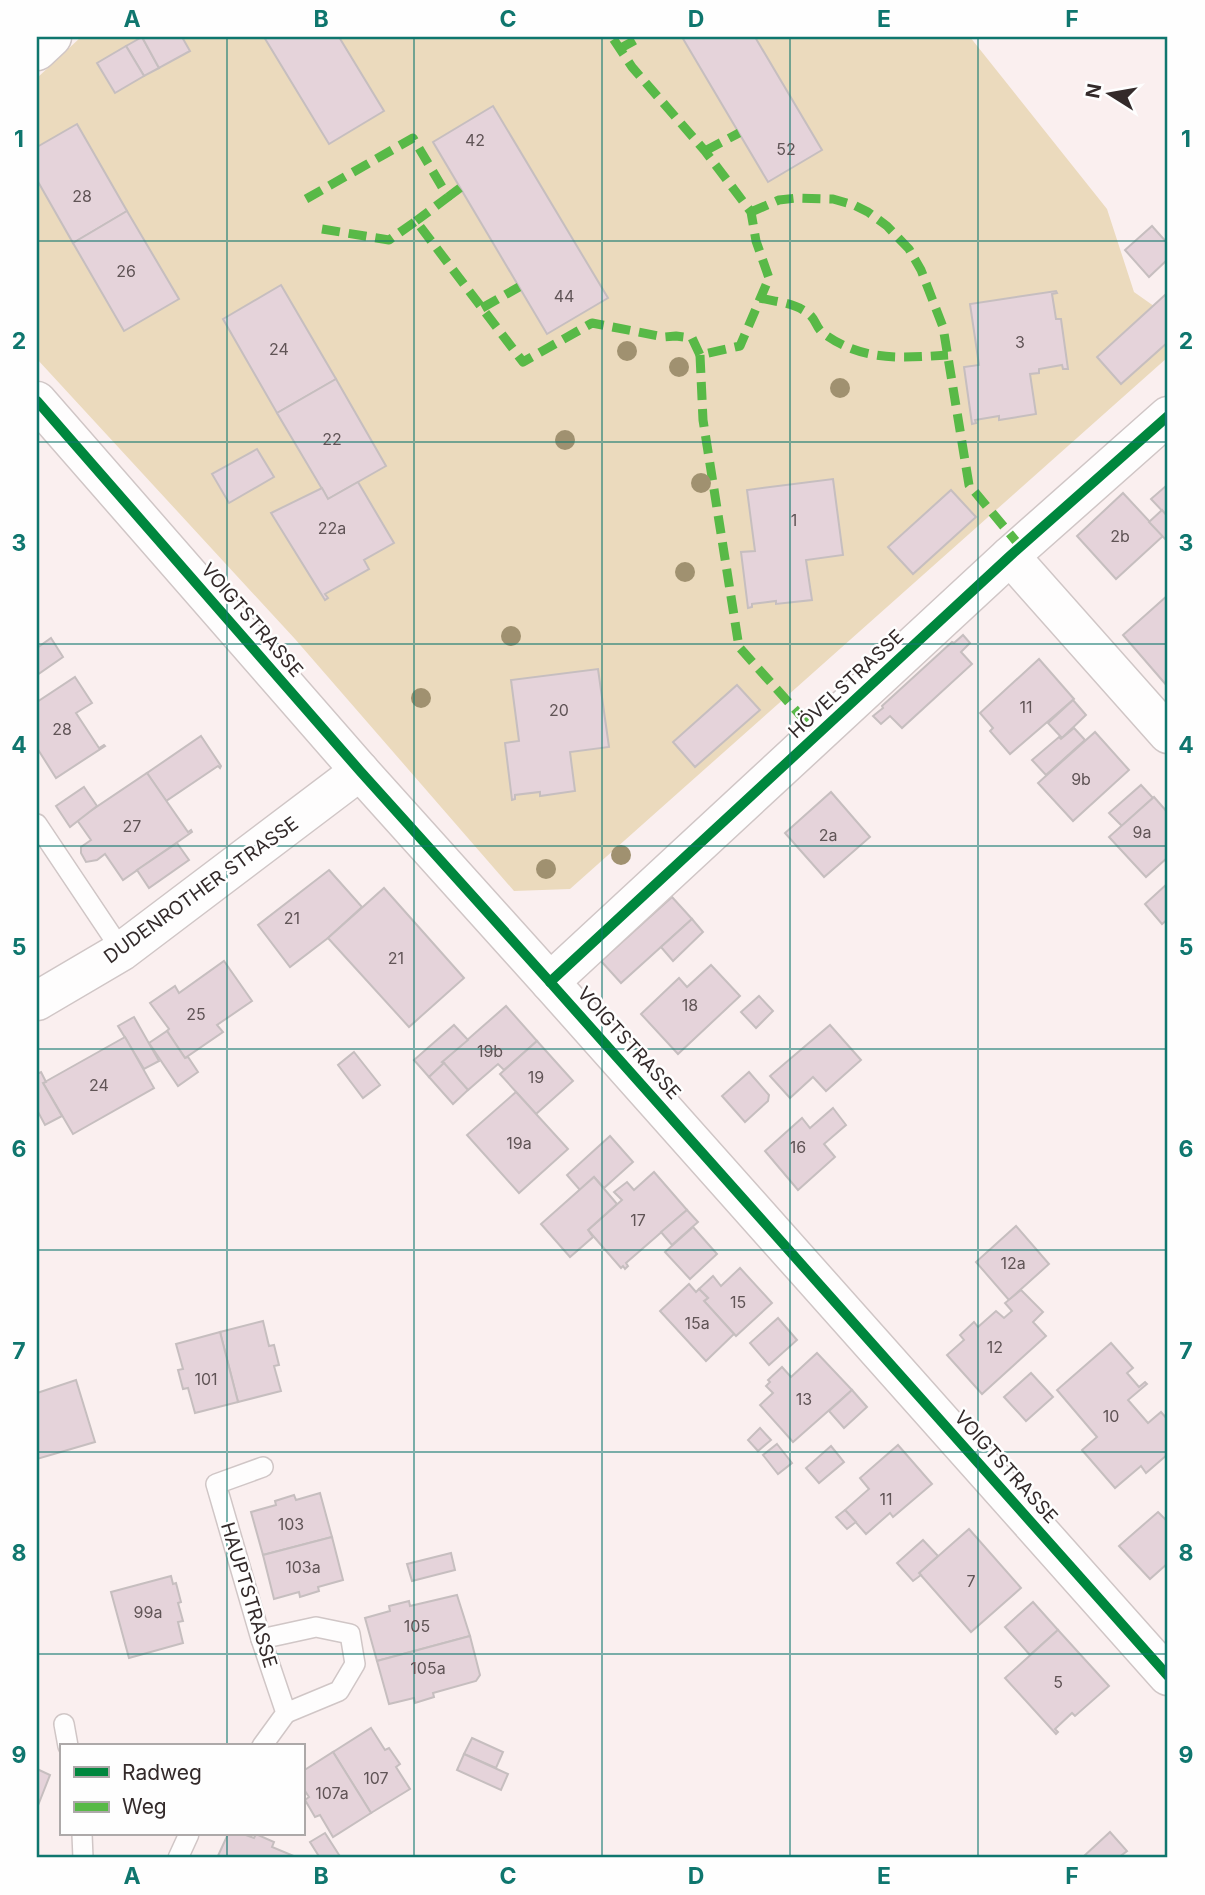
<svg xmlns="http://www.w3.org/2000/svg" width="1205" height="1895" viewBox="0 0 1205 1895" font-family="Inter,sans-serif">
  <rect width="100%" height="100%" fill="#faefef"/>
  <path fill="#ebdabd" d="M81 37H970L1107 209 1134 292 1168 316V357L570 889 514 891 295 639 37 359V78Z"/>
  <g fill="#e5d3da" stroke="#c6bebf" stroke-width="2">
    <path d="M142 37 159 68 144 76 126 46Z"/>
    <path d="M142 37H182L190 51 159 68Z"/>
    <path d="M264 37H339L384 111 329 144Z"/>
    <path d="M682 37H755L822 150 768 182Z"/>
    <path d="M126 46 144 76 115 93 97 63Z"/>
    <path d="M493 106 608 298 547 334 433 142Z"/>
    <path d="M77 124 127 211 73 243 37 180V147Z"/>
    <path d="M127 211 179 299 124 331 73 243Z"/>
    <path d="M1152 226 1168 244V259L1149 277 1125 250Z"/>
    <path d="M281 285 336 379 277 413 223 319Z"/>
    <path d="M1056 291 1057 293 1052 294 1056 319H1061L1068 369H1063L1062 365 1039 369V373L1030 374 1036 414 999 420V416L975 420 976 423 972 424 964 367 979 365 970 304Z"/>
    <path d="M1165 295 1168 299V342L1121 384 1097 357Z"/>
    <path d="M336 379 386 466 328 499 277 413Z"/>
    <path d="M257 449 274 477 229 503 212 474Z"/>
    <path d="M833 479 843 555 806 560 812 600 776 604V601L752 604V607L748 608 741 552 755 551 747 490Z"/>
    <path d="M358 482 394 543 364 560 369 569 325 594 328 598 325 600 271 513 322 488 328 499Z"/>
    <path d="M1167 485 1168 487V517L1151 499Z"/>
    <path d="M951 490 976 517 913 574 888 547Z"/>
    <path d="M1123 493 1163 536 1116 579 1077 536Z"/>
    <path d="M1162 510 1168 517V542L1149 522Z"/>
    <path d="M1168 595V687L1123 635Z"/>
    <path d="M963 635 970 643 961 652 972 664 902 728 890 716 881 724 873 716 883 708 882 706 952 642 954 643Z"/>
    <path d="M51 638 63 657 37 675V648Z"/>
    <path d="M1039 659 1074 699 1010 754 990 731 993 728 980 713Z"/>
    <path d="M598 669 609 747 570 752 575 791 540 796V792L515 795V799L512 800 505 743 519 741 511 680Z"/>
    <path d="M75 677 92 703 76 713 99 748 104 745 105 746 56 778 37 748V702Z"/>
    <path d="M737 685 760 710 695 767 673 742Z"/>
    <path d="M1073 700 1086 715 1062 738 1048 723Z"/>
    <path d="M1074 728 1085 740 1046 775 1032 760 1059 737 1061 739Z"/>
    <path d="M1095 732 1129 770 1073 821 1038 783Z"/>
    <path d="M201 736 221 766 220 768 218 766 166 801 147 773Z"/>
    <path d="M147 773 188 832 191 830 192 832 123 880 105 854 97 860 86 862 81 853V847L91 840 77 820Z"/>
    <path d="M1141 785 1153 798 1122 826 1109 813Z"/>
    <path d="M84 787 97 806 70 827 56 806Z"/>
    <path d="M831 792 870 837 824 877 785 833Z"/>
    <path d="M1154 797 1168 813V857L1146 877 1109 837Z"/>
    <path d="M177 843 189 860 149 888 137 870Z"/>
    <path d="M329 870 362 907 328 938 290 967 258 925Z"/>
    <path d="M1168 883V919L1162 924 1145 904Z"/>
    <path d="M384 888 464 978 409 1027 328 938Z"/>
    <path d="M672 897 692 919 621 983 601 961Z"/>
    <path d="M692 919 703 932 673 961 661 947Z"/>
    <path d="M224 961 252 1001 217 1025 223 1032 185 1058 167 1031 169 1029 150 1003 175 986 179 993Z"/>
    <path d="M711 965 740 996 678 1054 641 1014 679 978 687 987Z"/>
    <path d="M759 996 773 1011 756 1028 741 1012Z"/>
    <path d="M506 1006 537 1041 504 1070 498 1064 468 1090 442 1062Z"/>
    <path d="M134 1017 159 1061 144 1069 118 1026Z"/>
    <path d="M454 1025 468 1040 442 1062 444 1063 429 1077 414 1060Z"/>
    <path d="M830 1025 861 1060 826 1091 813 1077 790 1098 770 1076Z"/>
    <path d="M167 1031 185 1058 188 1057 198 1072 178 1086 149 1043Z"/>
    <path d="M125 1037 154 1088 73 1134 43 1083Z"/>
    <path d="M537 1041 573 1081 536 1114 500 1074Z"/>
    <path d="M354 1052 380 1085 363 1098 338 1065Z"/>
    <path d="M444 1063 468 1090 453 1104 429 1077Z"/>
    <path d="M41 1072 46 1082 43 1083 62 1116 45 1125 37 1110V1074Z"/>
    <path d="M749 1072 769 1095 768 1101 745 1122 722 1096Z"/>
    <path d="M516 1092 568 1149 519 1193 467 1135Z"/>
    <path d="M833 1108 846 1125 824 1144 835 1157 798 1190 765 1151 802 1118 810 1128Z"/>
    <path d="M610 1136 633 1162 604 1188 594 1177 580 1190 567 1175Z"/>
    <path d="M654 1172 687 1210 626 1263 628 1266 625 1269 623 1266 621 1268 588 1230 622 1200 614 1192 627 1182 634 1190Z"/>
    <path d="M594 1177 617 1204 588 1230 593 1237 570 1257 541 1224Z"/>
    <path d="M687 1210 698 1222 672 1245 661 1232Z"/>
    <path d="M1016 1226 1049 1264 1009 1300 976 1262Z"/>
    <path d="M693 1227 717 1254 690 1279 665 1252Z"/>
    <path d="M740 1268 772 1303 736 1336 704 1301 708 1298 699 1289 713 1276 721 1286Z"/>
    <path d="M689 1284 696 1292 699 1289 708 1298 704 1301 734 1334 706 1361 660 1311Z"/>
    <path d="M1021 1290 1043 1312 1033 1322 1046 1336 982 1394 947 1355 964 1340 960 1335 974 1322 978 1327 996 1311 1004 1318 1012 1311 1005 1303Z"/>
    <path d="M778 1318 797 1340 769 1365 750 1343Z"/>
    <path d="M263 1321 269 1346 274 1345 279 1365 274 1366 281 1391 238 1402 220 1332Z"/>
    <path d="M220 1332 238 1402 195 1413 188 1388 183 1389 178 1370 183 1369 176 1344Z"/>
    <path d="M1111 1343 1133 1368 1127 1373 1139 1387 1145 1382 1147 1384 1128 1400 1148 1423 1161 1412 1168 1420V1454L1146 1473 1141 1466 1115 1488 1082 1450 1097 1437 1057 1390Z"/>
    <path d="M817 1353 852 1390 793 1442 760 1405 773 1393 766 1386 770 1382 768 1380 782 1367 791 1377Z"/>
    <path d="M1031 1373 1053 1397 1026 1421 1004 1397Z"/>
    <path d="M76 1380 95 1442 37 1459V1393Z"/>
    <path d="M852 1390 867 1407 844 1428 829 1411Z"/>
    <path d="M760 1428 771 1440 758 1451 748 1440Z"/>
    <path d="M777 1444 792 1463 778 1474 763 1455Z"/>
    <path d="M898 1445 932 1484 893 1517 890 1513 866 1534 845 1510 869 1489 860 1478Z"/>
    <path d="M831 1446 844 1462 819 1483 806 1468Z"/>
    <path d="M320 1493 332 1537 263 1555 251 1512 276 1505 275 1501 294 1495 296 1500Z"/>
    <path d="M845 1510 856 1522 847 1529 836 1517Z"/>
    <path d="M1158 1512 1165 1519 1168 1516V1563L1150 1579 1119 1546Z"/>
    <path d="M969 1529 1021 1588 971 1632 919 1573Z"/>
    <path d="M332 1537 343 1580 318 1587 319 1591 300 1597 299 1592 274 1599 263 1555Z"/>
    <path d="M923 1540 938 1556 919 1573 921 1575 913 1581 897 1563Z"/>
    <path d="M451 1553 455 1570 412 1581 407 1564Z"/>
    <path d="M171 1576 173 1584 176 1583 181 1602 178 1603 183 1621 178 1622 183 1643 129 1658 111 1592Z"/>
    <path d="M457 1595 470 1636 377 1661 365 1618 390 1611 389 1606 409 1601 410 1606Z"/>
    <path d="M1033 1602 1058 1630 1030 1655 1005 1627Z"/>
    <path d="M1058 1630 1109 1686 1075 1716 1072 1713 1055 1729 1058 1732 1056 1734 1005 1678Z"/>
    <path d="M470 1636 480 1675 476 1681 433 1693 434 1697 415 1703 414 1698 389 1704 377 1661Z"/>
    <path d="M371 1728 385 1750 389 1748 400 1764 396 1767 410 1789 371 1813 333 1752Z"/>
    <path d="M472 1738 503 1752 496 1768 464 1754Z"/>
    <path d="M333 1752 371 1813 333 1837 320 1815 315 1817 305 1800 309 1797 303 1788V1771Z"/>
    <path d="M464 1754 508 1774 501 1790 457 1770Z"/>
    <path d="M37 1769 50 1775 37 1808Z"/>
    <path d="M1110 1832 1127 1851 1118 1858H1086L1084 1856Z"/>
    <path d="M325 1833 341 1858H320L310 1842Z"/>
    <path d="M228 1834H243L254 1838 256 1834 274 1842 272 1847 296 1857 217 1858Z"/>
  </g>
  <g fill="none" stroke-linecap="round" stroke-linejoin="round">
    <defs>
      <g id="lane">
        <path d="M37 824 122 951"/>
        <path d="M261 1639 316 1627 350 1634 355 1664 339 1691 286 1713"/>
        <path d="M64 1724 68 1746"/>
        <path d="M262 1746 286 1713 261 1639 216 1484 263 1467"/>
        <path d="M82 1834 83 1858"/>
        <path d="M178 1858 189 1834"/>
      </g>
      <g id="street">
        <path d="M37 51 52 37"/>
        <path d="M37 401 360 771 550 982 1168 1676"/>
        <path d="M1010 556 1168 734"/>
        <path d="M550 982 1010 556 1168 416"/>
        <path d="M37 1001 122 951 360 771"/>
      </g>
    </defs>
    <use href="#lane" stroke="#d0c6c6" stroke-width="22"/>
    <use href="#street" stroke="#d0c6c6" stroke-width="41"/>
    <use href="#lane" stroke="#fefdfd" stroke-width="19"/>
    <use href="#street" stroke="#fefdfd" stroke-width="38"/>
    <g stroke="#58b947" stroke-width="9" stroke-dasharray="18 9" stroke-linecap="butt">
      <path d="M619 49 641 37"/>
      <path d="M705 151 739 133"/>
      <path d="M448 197 460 188"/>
      <path d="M306 199 413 138 448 197 416 221"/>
      <path d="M751 212 779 200 797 198 833 199 854 205 868 212 887 226 909 249 921 270 943 327 969 485 1020 546"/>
      <path d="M322 229 389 240 416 221 523 362 592 323 664 337 676 336 692 338 700 355 740 346 769 278 756 241 751 212 705 151 632 67 612 37"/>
      <path d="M760 298C777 302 798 303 811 316 816 321 817 329 823 333 862 362 902 358 948 355"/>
      <path d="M482 308 519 287"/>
      <path d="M700 355 703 420 739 647 817 734"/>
    </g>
    <defs>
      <g id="cycleway">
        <path d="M37 401 360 771 550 982 1168 1676"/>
        <path d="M550 982 1010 556 1168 416"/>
      </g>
    </defs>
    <use href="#cycleway" stroke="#fefefe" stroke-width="15"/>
    <use href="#cycleway" stroke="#00873e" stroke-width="10"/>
  </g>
  <g fill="#a09170">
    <circle cx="627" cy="351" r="10"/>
    <circle cx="679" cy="367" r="10"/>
    <circle cx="840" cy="388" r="10"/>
    <circle cx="565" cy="440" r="10"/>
    <circle cx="701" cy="483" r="10"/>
    <circle cx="685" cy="572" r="10"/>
    <circle cx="511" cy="636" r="10"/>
    <circle cx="421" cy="698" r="10"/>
    <circle cx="621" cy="855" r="10"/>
    <circle cx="546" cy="869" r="10"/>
  </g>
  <path fill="none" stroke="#0f766e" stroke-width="2" stroke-opacity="0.55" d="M227 37V1746M414 37V1858M602 37V1858M790 37V1858M978 37V1858M37 241H1168M37 442H1168M37 644H1168M37 846H1168M37 1049H1168M37 1250H1168M37 1452H1168M37 1654H1168M227 1834V1858"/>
  <g text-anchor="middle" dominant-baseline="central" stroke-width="5" stroke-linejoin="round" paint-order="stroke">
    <g font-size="16" fill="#605456">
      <text x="475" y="140">42</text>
      <text x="786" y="149">52</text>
      <text x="82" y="196">28</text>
      <text x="126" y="271">26</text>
      <text x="564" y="296">44</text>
      <text x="1020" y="342">3</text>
      <text x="279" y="349">24</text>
      <text x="332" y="439">22</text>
      <text x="794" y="520">1</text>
      <text x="332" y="528">22a</text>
      <text x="1120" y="536">2b</text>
      <text x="1026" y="707">11</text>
      <text x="559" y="710">20</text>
      <text x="62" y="729">28</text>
      <text x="1081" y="779">9b</text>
      <text x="132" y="826">27</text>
      <text x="1142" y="832">9a</text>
      <text x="828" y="835">2a</text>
      <text x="292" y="918">21</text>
      <text x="396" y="958">21</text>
      <text x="690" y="1005">18</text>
      <text x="196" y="1014">25</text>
      <text x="490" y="1051">19b</text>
      <text x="536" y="1077">19</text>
      <text x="99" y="1085">24</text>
      <text x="519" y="1143">19a</text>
      <text x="798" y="1147">16</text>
      <text x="638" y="1220">17</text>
      <text x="1013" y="1263">12a</text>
      <text x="738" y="1302">15</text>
      <text x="697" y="1323">15a</text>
      <text x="995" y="1347">12</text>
      <text x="206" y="1379">101</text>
      <text x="804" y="1399">13</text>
      <text x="1111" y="1416">10</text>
      <text x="886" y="1499">11</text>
      <text x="291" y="1524">103</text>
      <text x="303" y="1567">103a</text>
      <text x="971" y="1581">7</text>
      <text x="148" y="1612">99a</text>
      <text x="417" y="1626">105</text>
      <text x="428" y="1668">105a</text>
      <text x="1058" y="1682">5</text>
      <text x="376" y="1778">107</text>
      <text x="332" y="1793">107a</text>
    </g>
    <g font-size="19" fill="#332a2a" stroke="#fefefe">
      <text transform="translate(252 620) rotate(49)">VOIGTSTRASSE</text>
      <text transform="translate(846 684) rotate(-43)">HÖVELSTRASSE</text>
      <text transform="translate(201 890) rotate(-36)">DUDENROTHER STRASSE</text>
      <text transform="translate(629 1043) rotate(48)">VOIGTSTRASSE</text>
      <text transform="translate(1006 1467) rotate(48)">VOIGTSTRASSE</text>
      <text transform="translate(249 1595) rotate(73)">HAUPTSTRASSE</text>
    </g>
  </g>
  <rect width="1205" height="1895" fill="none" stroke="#fefefe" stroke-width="77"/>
  <rect x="60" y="1744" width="245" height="91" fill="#fefefe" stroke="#ada9a9" stroke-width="2"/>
  <rect x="74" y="1767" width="35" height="10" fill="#00873e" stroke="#ada9a9" stroke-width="2"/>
  <text x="122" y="1780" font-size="21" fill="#332a2a">Radweg</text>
  <rect x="74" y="1802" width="35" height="10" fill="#58b947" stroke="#ada9a9" stroke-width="2"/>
  <text x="122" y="1814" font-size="21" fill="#332a2a">Weg</text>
  <g transform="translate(1110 94) rotate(281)" stroke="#fefefe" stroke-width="5" paint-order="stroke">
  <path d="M0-5L12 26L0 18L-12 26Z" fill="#332a2a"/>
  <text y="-10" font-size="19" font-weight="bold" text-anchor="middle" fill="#332a2a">N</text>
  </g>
  <rect x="38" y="38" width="1128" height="1818" fill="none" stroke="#0f766e" stroke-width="2.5"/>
  <g font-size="23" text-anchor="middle" font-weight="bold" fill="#0f766e">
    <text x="132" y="27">A</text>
    <text x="321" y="27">B</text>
    <text x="508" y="27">C</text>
    <text x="696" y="27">D</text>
    <text x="884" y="27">E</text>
    <text x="1072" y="27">F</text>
    <text x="19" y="147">1</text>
    <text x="1186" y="147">1</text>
    <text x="19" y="349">2</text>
    <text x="1186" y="349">2</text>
    <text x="19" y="551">3</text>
    <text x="1186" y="551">3</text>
    <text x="19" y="753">4</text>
    <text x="1186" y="753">4</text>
    <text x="19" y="955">5</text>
    <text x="1186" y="955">5</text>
    <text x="19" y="1157">6</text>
    <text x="1186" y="1157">6</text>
    <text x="19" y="1359">7</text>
    <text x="1186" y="1359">7</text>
    <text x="19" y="1561">8</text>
    <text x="1186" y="1561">8</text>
    <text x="19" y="1763">9</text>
    <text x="1186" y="1763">9</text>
    <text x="132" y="1884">A</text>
    <text x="321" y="1884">B</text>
    <text x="508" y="1884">C</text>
    <text x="696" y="1884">D</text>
    <text x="884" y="1884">E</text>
    <text x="1072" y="1884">F</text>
  </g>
</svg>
